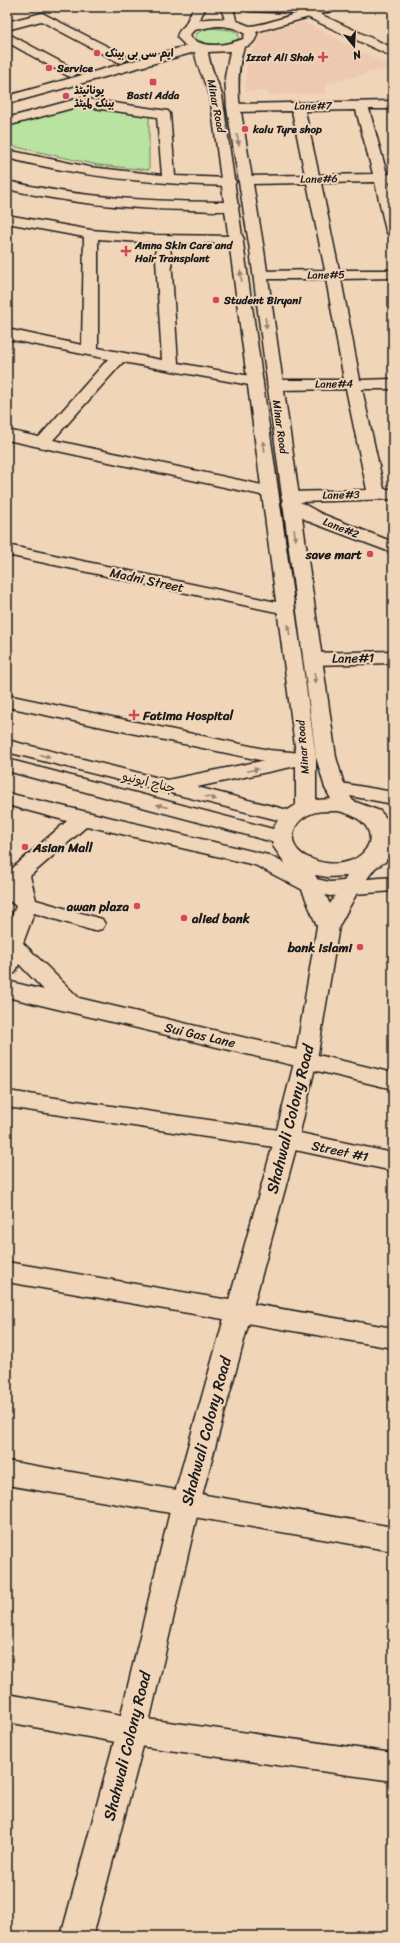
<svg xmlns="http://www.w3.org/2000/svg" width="400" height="1943" viewBox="0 0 400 1943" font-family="Sriracha,'Playpen Sans Arabic',sans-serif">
  <rect width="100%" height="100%" fill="#f1d5b8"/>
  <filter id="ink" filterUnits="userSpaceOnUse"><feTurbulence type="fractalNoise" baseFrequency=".025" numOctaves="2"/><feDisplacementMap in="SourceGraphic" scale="8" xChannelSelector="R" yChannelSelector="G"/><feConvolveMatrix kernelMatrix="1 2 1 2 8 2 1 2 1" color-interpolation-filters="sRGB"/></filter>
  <g filter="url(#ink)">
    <path fill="#edc9b1" d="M304 22 391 67 327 84 325 94 267 95V91H246L247 55 257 44 256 35Z"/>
    <g fill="#b8e3a0" stroke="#6a805e">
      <path d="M210 28 232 30 238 33 239 38C227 47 209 46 196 39V34L201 31Z"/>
      <path d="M74 106 149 115V170L98 165 7 145V126Z"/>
    </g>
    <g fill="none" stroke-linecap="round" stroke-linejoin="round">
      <defs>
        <g id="minor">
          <path d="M194 7H206L194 30H186L184 27Z"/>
          <path d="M221 7H233L237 24 235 27H227Z"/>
          <path d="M309 9 393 48V57L305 16 303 13 305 10Z"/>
          <path d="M42 13 126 56 128 59 122 63 118 62 41 21 7 30V22Z"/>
          <path d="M7 33 76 70 78 73 72 77 68 76 7 42Z"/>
          <path d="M80 98 168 111 170 114 175 176 229 178 234 179 236 182 234 185 229 186C154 184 80 177 7 158V150L89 167 162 175 157 117 80 106 7 126V118Z"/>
          <path d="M393 101V109H369L387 174H393V182H389L393 200V235L388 234 386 231 375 182 321 183 339 270H393V278L341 279 360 380 393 379V389H362L384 489H393V499L300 502 322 514 393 542V553L310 522 285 508 282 504 285 501 281 497 284 493 290 492 367 490 346 389 275 390 269 388 267 385 269 382 275 380H344L326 279H260L255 278 253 275 255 272 260 271 325 270 307 183 245 184 240 183 238 180 240 177 245 176 305 175 292 111 233 112 227 108 233 104ZM356 110 373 174 319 175 305 111Z"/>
          <path d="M7 181C81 198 156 202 232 202L237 203 239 206 237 209C222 213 204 210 188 210 127 209 67 203 7 189Z"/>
          <path d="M7 215 91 230 152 235 242 236 244 239 242 242 237 243H170L178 363 261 378 263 381 261 384 255 386 123 362 53 440 276 488 278 492 276 496 270 497 7 440V430L39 437 108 359 7 339V329L82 345 84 237 7 223ZM98 239 155 243 162 360 98 348Z"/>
          <path d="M7 545 286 604 292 605 295 609 292 613 286 614 7 555Z"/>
          <path d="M393 651V663L312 665 305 663 303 659 305 655 312 653Z"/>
          <path d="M7 695 269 750 313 754 316 758 313 762 306 764 269 762 7 707Z"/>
          <path d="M335 782 393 792V804L328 792 325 788 328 784Z"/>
          <path d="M7 793 268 855 316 879 330 882 393 877V891L330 896 310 892 303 890 255 865 87 826 30 876 36 900 102 919 105 924 102 929 94 931 34 913 23 943 79 998 393 1073V1089L7 997V981L44 990 19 964 15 973 7 975V929L16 906 7 899V873L67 821 7 805Z"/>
          <path d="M7 1091 300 1133 393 1153V1171L300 1151 7 1107Z"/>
          <path d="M7 1262 393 1328V1348L7 1282Z"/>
          <path d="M7 1461 393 1527V1551L7 1485Z"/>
          <path d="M7 1694 132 1717 393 1753V1781L132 1745 7 1722Z"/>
        </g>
        <g id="major">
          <path d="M243 7H301L302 9 296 13 249 11Z"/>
          <path d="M317 7H336L334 10 256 32 257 34C255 42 252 45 244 47 238 65 238 82 239 100L264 250 336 757 345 788 353 801 380 811 393 826V850L385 862 375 868 358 891 339 926 317 1059 298 1141 200 1503 147 1731 93 1936H61L117 1731 172 1503 274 1141 295 1059 317 926 300 885 273 846V842L7 771V759L273 829 278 820 7 752V740L167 780 296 754 210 95C205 81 196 66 195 52L7 104V96L186 46 177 37C181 17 218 17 234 20 239 21 247 26 251 26 269 24 298 12 317 7ZM216 26C227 26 236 27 245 34L243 39C227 45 203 50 189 36L194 30ZM230 51 225 77 227 108 250 250 316 757 325 788 331 799 316 800V758L222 95C218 82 209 65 208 52ZM296 766V805L288 810 197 787ZM338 811C400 825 361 883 307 857 287 847 289 825 308 815 317 810 328 811 338 811ZM315 875 327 877 347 876 330 904Z"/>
        </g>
      </defs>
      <use href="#minor" stroke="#1c1c1c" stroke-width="3"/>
      <use href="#major" stroke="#1c1c1c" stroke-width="3"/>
      <use href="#minor" fill="#f1d5b8" fill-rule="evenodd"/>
      <use href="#major" fill="#f1d5b8" fill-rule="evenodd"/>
    </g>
    <defs><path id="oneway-solid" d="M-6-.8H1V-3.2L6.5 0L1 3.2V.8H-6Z"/></defs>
    <g fill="#918272">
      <use href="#oneway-solid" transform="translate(238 140) rotate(80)"/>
      <use href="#oneway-solid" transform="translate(241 276) rotate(-98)"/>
      <use href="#oneway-solid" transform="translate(266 323) rotate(82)"/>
      <use href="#oneway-solid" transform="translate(264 446) rotate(-98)"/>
      <use href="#oneway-solid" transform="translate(295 535) rotate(82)"/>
      <use href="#oneway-solid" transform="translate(289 630) rotate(-98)"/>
      <use href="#oneway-solid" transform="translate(315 678) rotate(82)"/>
      <use href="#oneway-solid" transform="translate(45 756) rotate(15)"/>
      <use href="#oneway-solid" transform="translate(253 770) rotate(-12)"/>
      <use href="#oneway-solid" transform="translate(211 798) rotate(14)"/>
      <use href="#oneway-solid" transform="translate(162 806) rotate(-165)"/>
    </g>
  </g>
  <g fill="#d1495b" stroke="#f1d5b8" stroke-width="1.5">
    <circle cx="97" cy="53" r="4"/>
    <path d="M321 51h4v4h4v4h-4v4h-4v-4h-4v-4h4z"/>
    <circle cx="49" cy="68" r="4"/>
    <rect x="149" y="78" width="8" height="8" rx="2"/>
    <circle cx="66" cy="96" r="4"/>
    <circle cx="245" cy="129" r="4"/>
    <path d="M124 245h4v4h4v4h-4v4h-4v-4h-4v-4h4z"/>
    <circle cx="216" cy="300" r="4"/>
    <circle cx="370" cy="554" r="4"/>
    <path d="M132 709h4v4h4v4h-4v4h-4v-4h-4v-4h4z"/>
    <circle cx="25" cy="847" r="4"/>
    <circle cx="137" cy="906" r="4"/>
    <circle cx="184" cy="918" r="4"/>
    <circle cx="360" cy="947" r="4"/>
  </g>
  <g text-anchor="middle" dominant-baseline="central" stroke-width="4" stroke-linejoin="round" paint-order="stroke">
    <g font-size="11" font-weight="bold" fill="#1c1c1c" stroke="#f1d5b8" text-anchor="start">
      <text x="105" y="53">ایم سی بی بینک</text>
      <text x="314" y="57" text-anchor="end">Izzat Ali Shah</text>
      <text x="57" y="68">Service</text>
      <text x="74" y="90">یونائیٹڈ<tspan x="74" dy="13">بینک لمیٹڈ</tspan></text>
      <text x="153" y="95" text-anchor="middle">Basti Adda</text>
      <text x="253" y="129">kalu Tyre shop</text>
      <text x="135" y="245">Amna Skin Care and<tspan x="135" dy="13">Hair Transplant</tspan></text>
      <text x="224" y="300">Student Biryani</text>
    </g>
    <g font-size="11" fill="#1c1c1c" stroke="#f1d5b8">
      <text transform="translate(216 106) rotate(79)">Minar Road</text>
      <text transform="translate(313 106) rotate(-1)">Lane#7</text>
      <text transform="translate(319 179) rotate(-1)">Lane#6</text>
      <text transform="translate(326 275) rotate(-1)">Lane#5</text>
      <text transform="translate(334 384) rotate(-1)">Lane#4</text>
      <text transform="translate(280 427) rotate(82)">Minar Road</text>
      <text transform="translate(341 495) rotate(-1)">Lane#3</text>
      <text transform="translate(341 528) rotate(22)">Lane#2</text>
      <text transform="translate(303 747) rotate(-95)">Minar Road</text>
    </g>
    <g font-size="13" font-weight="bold" fill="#1c1c1c" stroke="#f1d5b8" text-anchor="end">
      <text x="362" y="554">save mart</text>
      <text x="143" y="715" text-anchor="start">Fatima Hospital</text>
      <text x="33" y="847" text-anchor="start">Asian Mall</text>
      <text x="129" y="906">awan plaza</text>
      <text x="192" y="918" text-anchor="start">alied bank</text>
      <text x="352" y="947">bank islami</text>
    </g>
    <g font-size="13" fill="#1c1c1c" stroke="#f1d5b8">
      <text transform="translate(147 580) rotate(12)">Madni Street</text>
      <text transform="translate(353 658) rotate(-1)">Lane#1</text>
      <text transform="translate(149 782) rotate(14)">جناح ایونیو</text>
      <text transform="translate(200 1035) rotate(13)">Sui Gas Lane</text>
      <text transform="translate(340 1151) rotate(12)">Street #1</text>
    </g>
    <g font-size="16" fill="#1c1c1c" stroke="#f1d5b8">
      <text transform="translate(290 1119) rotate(-76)">Shahwali Colony Road</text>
      <text transform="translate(206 1431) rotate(-75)">Shahwali Colony Road</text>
      <text transform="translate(127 1746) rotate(-76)">Shahwali Colony Road</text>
    </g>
  </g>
  <rect width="400" height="1943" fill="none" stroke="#f1d5b8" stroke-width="24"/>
  <rect x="12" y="12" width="376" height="1919" fill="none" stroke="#1c1c1c" stroke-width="1.5" filter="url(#ink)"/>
  <g transform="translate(354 46) rotate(162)" stroke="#f1d5b8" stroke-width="3" paint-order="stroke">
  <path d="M0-3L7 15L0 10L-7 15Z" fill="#1c1c1c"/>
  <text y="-6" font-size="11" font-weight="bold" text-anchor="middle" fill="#1c1c1c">N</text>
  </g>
</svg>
